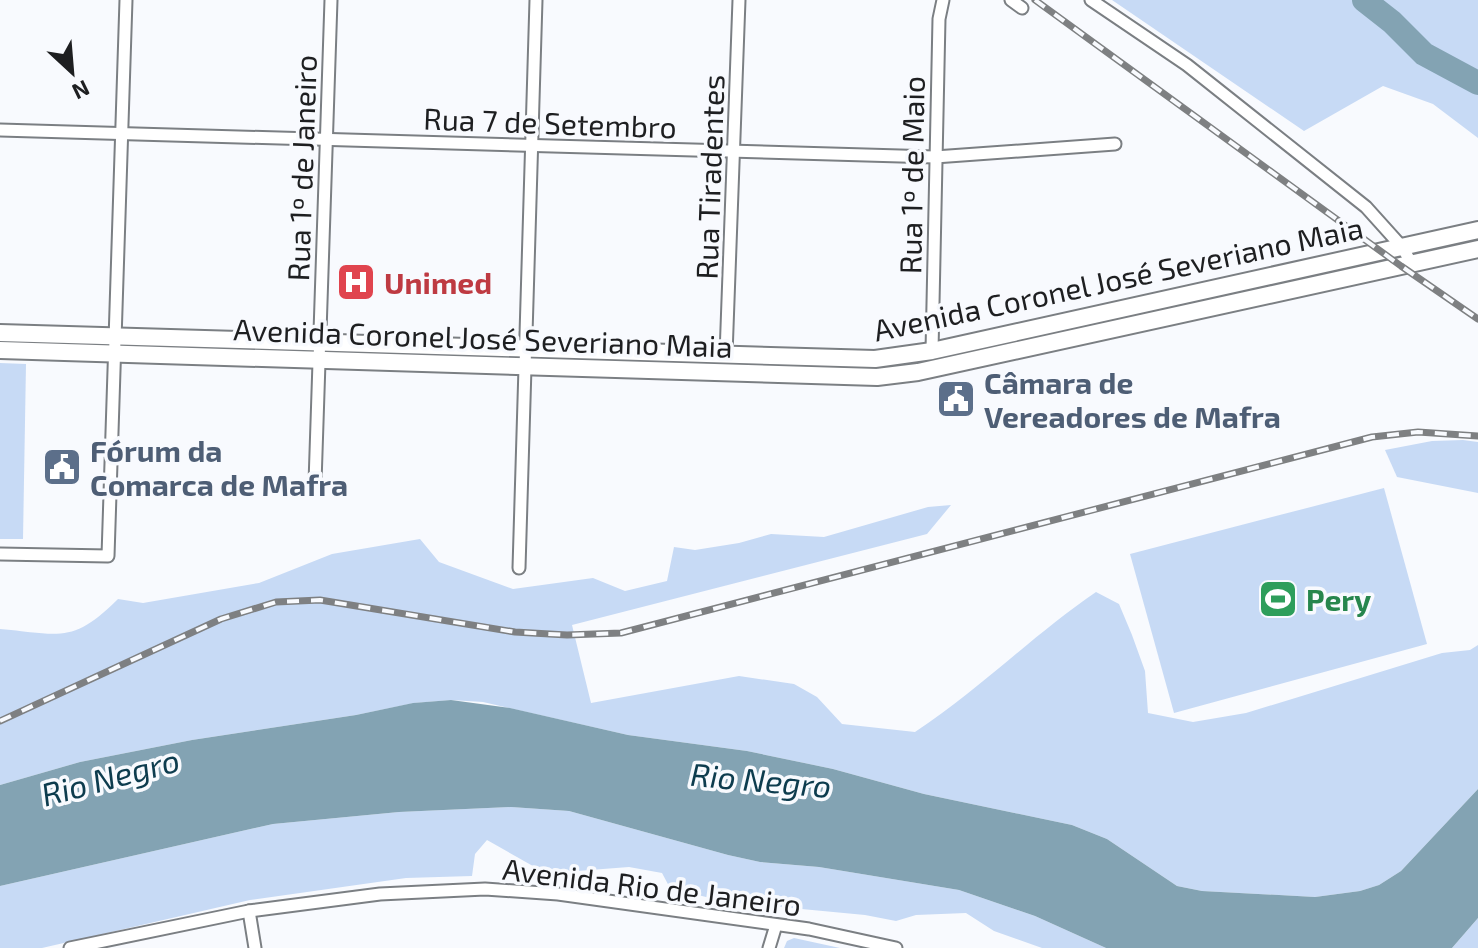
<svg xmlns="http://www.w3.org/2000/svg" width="1478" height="948" viewBox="0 0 1478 948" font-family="'Exo 2',sans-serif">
  <rect width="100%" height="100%" fill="#f8fafe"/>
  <g fill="#c7daf5">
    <path d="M1112 0H1478V138L1433 104 1383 86 1304 131Z"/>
    <path d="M0 363 26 364 23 539H0Z"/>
    <path d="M1463 440 1478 442V493L1397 477 1385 450 1432 441Z"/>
    <path d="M1384 488 1427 644 1174 713 1130 554Z"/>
    <path d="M951 505 927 534 572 625 591 703 739 676 794 684 817 697 842 724 915 732C979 690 1033 635 1096 592L1119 604 1132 635 1145 671 1148 713 1193 722 1246 713 1442 653 1470 650 1478 645V789L1401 871 1379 885 1360 891 1315 897 1202 891 1177 886 1107 839 1072 825 924 794 833 769 747 751 628 735 483 702 451 700 414 703 356 715 192 740 80 762 0 785V629C59 634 72 645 118 599L143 603 259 583 332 554 420 539 439 562 513 589 593 578 625 591 667 581 674 547 695 550 739 543 771 534 824 537 928 507Z"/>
    <path d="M511 807 569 811 728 855 760 862 819 867 959 890 1035 916 1106 948H1042L994 931 966 913 916 915 896 921 865 915 726 902 670 888 662 873 629 867 551 873 540 870 487 840 475 854 472 876 406 878 250 900 42 948H0V886L273 824 399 812Z"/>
    <path d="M1478 918V948H1452Z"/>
    <path d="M794 938 840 948H784L787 941Z"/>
  </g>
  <path fill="#83a3b3" d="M451 700 510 708 628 735 747 751 833 769 924 794 1072 825 1107 839 1177 886 1202 891 1315 897 1360 891 1379 885 1401 871 1478 789V918L1452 948H1106L1035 916 959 890 819 867 760 862 728 855 569 811 511 807 399 812 273 824 0 886V785L80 762 192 740 356 715 413 703Z"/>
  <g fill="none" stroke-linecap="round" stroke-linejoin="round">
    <path stroke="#83a3b3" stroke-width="24" d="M1364 0 1392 22 1424 54 1478 83"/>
    <defs>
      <g id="minor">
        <path d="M1011 0 1022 8"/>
        <path d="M1091 0 1187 65 1366 207 1402 247 1412 264"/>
        <path d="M0 130 935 157 1115 144"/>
        <path d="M932 351 939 19 943 0"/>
        <path d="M726 355 739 0"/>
        <path d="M315 483 331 0"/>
        <path d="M0 554 108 556 126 0"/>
        <path d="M519 568 536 0"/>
        <path d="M249 911 255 948"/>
        <path d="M70 948 249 911 380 894 485 889 558 894 809 929 896 948"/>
        <path d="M769 948 776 925"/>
      </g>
      <g id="secondary">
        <path d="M0 333 875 359 932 351 1478 230"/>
        <path d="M0 350 877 377 918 372 1478 249"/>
      </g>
    </defs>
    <use href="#minor" stroke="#7b7f83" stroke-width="15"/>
    <use href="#secondary" stroke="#7b7f83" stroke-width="20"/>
    <use href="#minor" stroke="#fff" stroke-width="11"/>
    <use href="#secondary" stroke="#fff" stroke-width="16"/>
    <defs>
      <g id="rail">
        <path d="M1035 0 1401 266 1478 319"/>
        <path d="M0 721 221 619 276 602 320 600 515 632 567 635 621 633 1372 437 1418 432 1478 436"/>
      </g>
    </defs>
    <use href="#rail" stroke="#7e8082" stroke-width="7"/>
    <use href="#rail" stroke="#f8fafe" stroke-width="4" stroke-dasharray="12" stroke-linecap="butt"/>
  </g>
  <defs>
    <symbol id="hospital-square" viewBox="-11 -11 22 22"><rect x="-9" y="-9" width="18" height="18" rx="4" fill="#e0444e" stroke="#f8fafe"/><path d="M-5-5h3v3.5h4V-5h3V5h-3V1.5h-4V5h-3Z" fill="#fff"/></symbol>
    <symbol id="civic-square" viewBox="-11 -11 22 22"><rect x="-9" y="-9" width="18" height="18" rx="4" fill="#5c6f8a" stroke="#f8fafe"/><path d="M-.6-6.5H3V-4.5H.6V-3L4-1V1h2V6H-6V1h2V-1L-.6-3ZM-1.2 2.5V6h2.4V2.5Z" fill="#fff"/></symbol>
    <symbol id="stadium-square" viewBox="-11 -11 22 22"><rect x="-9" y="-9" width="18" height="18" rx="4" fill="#2e9e5b" stroke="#f8fafe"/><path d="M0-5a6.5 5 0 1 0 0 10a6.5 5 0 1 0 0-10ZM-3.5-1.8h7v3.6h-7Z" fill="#fff"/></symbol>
  </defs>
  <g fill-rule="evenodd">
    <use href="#hospital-square" x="334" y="260" width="44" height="44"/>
    <use href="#civic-square" x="934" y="377" width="44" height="44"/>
    <use href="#civic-square" x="40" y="445" width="44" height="44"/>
    <use href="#stadium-square" x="1256" y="577" width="44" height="44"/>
  </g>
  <g text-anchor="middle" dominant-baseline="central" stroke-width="7" stroke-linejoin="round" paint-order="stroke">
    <g font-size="30" fill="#1e1f21" stroke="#f8fafe">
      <text transform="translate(550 122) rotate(2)">Rua 7 de Setembro</text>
      <text transform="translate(301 168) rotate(-88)">Rua 1º de Janeiro</text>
      <text transform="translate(911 175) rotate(-89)">Rua 1º de Maio</text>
      <text transform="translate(709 177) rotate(-88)">Rua Tiradentes</text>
      <text transform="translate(1118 278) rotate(-12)">Avenida Coronel José Severiano Maia</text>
      <text transform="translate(483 337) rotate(2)">Avenida Coronel José Severiano Maia</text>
      <text transform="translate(652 886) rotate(7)">Avenida Rio de Janeiro</text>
    </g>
    <g font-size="30" font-weight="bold" fill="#be3a42" stroke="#f8fafe" text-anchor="start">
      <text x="384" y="282">Unimed</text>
    </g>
    <g font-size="30" font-weight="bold" fill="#4e5e75" stroke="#f8fafe" text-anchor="start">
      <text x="984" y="382">Câmara de<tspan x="984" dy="34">Vereadores de Mafra</tspan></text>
      <text x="90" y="450">Fórum da<tspan x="90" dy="34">Comarca de Mafra</tspan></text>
    </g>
    <g font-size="30" font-weight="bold" fill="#27864d" stroke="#f8fafe" text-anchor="start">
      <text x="1306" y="599">Pery</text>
    </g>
    <g font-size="32" font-style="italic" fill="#0d3c4e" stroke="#f8fafe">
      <text transform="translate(110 776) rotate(-15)">Rio Negro</text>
      <text transform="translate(761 779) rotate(5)">Rio Negro</text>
    </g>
  </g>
  <g transform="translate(72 72) rotate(154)" stroke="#f8fafe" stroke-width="6" paint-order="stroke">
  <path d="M0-6L14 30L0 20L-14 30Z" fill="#1e1f21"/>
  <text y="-12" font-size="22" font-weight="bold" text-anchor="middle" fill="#1e1f21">N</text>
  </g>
</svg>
